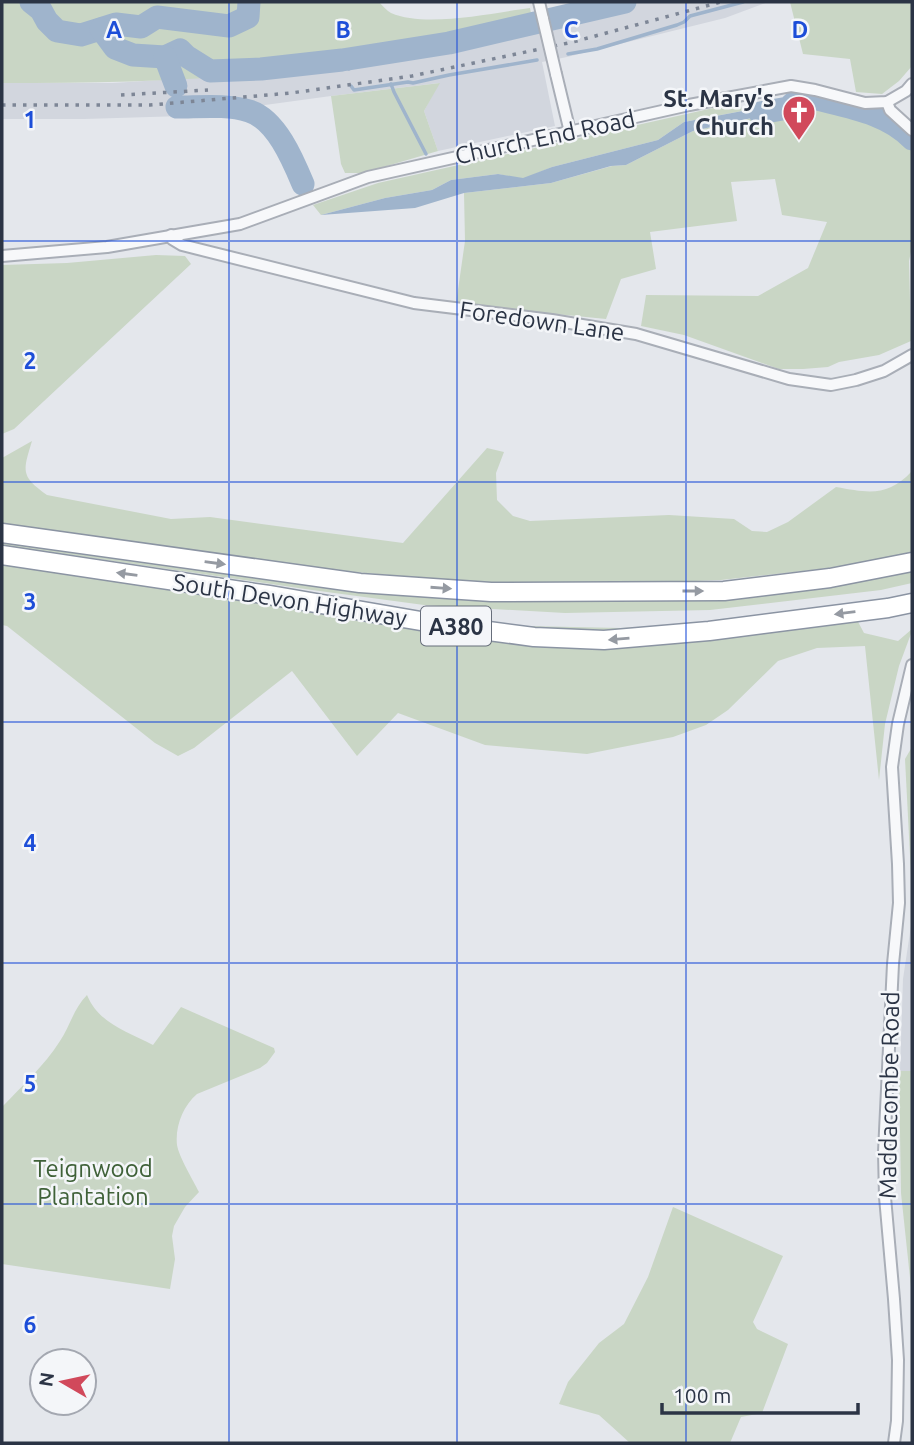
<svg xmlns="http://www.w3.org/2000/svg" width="914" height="1445" viewBox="0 0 914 1445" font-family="Ubuntu,sans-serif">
  <rect width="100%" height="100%" fill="#e4e7ec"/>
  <g fill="#d2d6de">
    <path d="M639 2H768L725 18 567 57 542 62 555 126 438 151 424 111 439 83 331 96 183 116 84 119H2V83H113L257 74 359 60 534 30Z"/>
    <path d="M912 919V1071H900L903 979Z"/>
  </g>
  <g fill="#c9d6c5">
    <path d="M2 2H379C383 6 387 11 391 13 426 28 492 13 530 8L534 30C442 46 349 66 256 74 172 82 87 83 2 83Z"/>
    <path d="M790 2H912V66L899 81 882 94 856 92 850 59 803 54Z"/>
    <path d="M440 83 424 111 438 151 363 173H345L341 164 331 96Z"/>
    <path d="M802 95C839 106 885 110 912 139V247L909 261 911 341 879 355 839 362 828 367 803 369H779L684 335 641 326 646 295 758 296 808 268 827 222 782 215 775 179 731 182 737 221 650 232 656 269 621 279 606 319 456 304 465 241 464 193 551 183 612 166 626 165 693 131 779 112 788 108Z"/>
    <path d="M740 102 742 111 684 122 658 140 552 167 523 179 498 174 451 180 432 190 385 198 321 215 313 205 378 183Z"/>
    <path d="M156 255 185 256 191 264 14 429 2 434V265L67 263Z"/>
    <path d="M32 441C23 471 20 476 47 495L171 519 210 517 403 543 487 448 504 452 496 473 497 500 513 516 530 521 669 515 734 519 752 531 767 532 788 522 836 487C869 493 888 497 912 471V555L821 569 721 580 621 584H495L308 568 2 524V458Z"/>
    <path d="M2 539 423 596 547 601H711L858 581 912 571V583L881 590 710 610 565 613 424 605 312 590 2 545Z"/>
    <path d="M2 561 462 623 526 626 621 628 856 618 864 633 898 641 912 629V631L899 666 885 724 879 780 865 646 817 648 778 661 728 710 706 725 673 737 587 754 485 745 398 713 357 756 292 671 194 748 178 756 155 743 7 626 2 625Z"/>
    <path d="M912 747V894L905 759Z"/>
    <path d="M87 995C99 1024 127 1031 153 1045L181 1007 274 1048 275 1052 267 1063 260 1068 197 1094C183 1106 175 1126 177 1145 179 1157 193 1180 199 1192L185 1207 174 1226 172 1236 175 1259 170 1289 2 1264V1107C22 1086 44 1066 60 1041 70 1026 74 1008 87 995Z"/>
    <path d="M899 1071H912V1287H911L901 1193Z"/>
    <path d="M673 1207 783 1256 753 1322 757 1329 788 1344 762 1413 741 1417 730 1443H630L599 1415 559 1404 568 1382 599 1343 624 1324 648 1277Z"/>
  </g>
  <path fill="#9fb4cc" d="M788 108 779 112 693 131 626 165 611 166 551 183 464 193 415 208 321 215 385 198 432 190 451 180 498 174 523 178 552 167 658 140 684 122 753 109Z"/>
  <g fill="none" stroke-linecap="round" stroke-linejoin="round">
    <g stroke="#9fb4cc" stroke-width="3.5">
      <path d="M568 54 597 49 677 25 684 22 690 16 743 2"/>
      <path d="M348 59 349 69"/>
      <path d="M391 84 394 92 426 154"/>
      <path d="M351 86 354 90 408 82 413 83 449 75 537 60"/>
    </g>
    <g stroke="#9fb4cc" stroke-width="23">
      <path d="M31 2 41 10 47 21 57 31 81 35 116 24 141 27 157 17 229 26 248 17 249 2"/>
      <path d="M101 29 115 48 133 55 165 57 180 50 186 56 210 71 261 69 342 60 449 43 625 2"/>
      <path d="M165 57 176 86"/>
      <path d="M177 107C200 107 227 104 249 111 276 119 293 160 303 184"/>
      <path d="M760 113 788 108 802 95C839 106 885 110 912 139"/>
    </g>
    <defs>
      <g id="minor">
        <path d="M539 2 543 19"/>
        <path d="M556 74 570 132"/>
        <path d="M887 102 890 110 912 130"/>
        <path d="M171 235 172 239 182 245 414 303 552 320 636 334 789 379 831 385 856 380 884 371 912 355"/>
        <path d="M2 256 107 247 240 224 368 177 689 105 791 86 815 90 865 103 887 102 906 91 912 84"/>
        <path d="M894 1443 897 1421 898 1360 894 1299 885 1197 884 1152 893 964 899 903 898 864 892 767 898 724 912 665"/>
      </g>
      <g id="trunk">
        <path d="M2 533 360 583 491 592 724 591 830 578 912 562"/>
        <path d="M2 555 269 595 444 625 534 637 604 640 709 631 888 608 912 603"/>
      </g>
    </defs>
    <use href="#minor" stroke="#a9aeb7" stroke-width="14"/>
    <use href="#trunk" stroke="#8b94a3" stroke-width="21"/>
    <use href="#minor" stroke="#f7f8fa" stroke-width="10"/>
    <use href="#trunk" stroke="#fff" stroke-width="18"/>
    <g stroke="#7d8696" stroke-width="3.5" stroke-dasharray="3.5 7" stroke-linecap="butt">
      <path d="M121 95 208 90"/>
      <path d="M2 105H150L291 93 412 76 573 42 721 2"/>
    </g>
    <defs>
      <path id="minor-bridge" d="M543 19 556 74"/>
    </defs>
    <use href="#minor-bridge" stroke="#a9aeb7" stroke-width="14" stroke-linecap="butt"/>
    <use href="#minor-bridge" stroke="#f7f8fa" stroke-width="10"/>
  </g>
  <defs><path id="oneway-solid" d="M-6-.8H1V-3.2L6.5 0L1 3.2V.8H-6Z" transform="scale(1.75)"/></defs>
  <g fill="#959aa2">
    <use href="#oneway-solid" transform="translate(215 563) rotate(8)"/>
    <use href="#oneway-solid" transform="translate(127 574) rotate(-172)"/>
    <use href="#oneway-solid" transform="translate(441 588) rotate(4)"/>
    <use href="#oneway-solid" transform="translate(693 591)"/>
    <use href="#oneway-solid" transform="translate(845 613) rotate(173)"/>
    <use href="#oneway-solid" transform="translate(619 639) rotate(175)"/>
  </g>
  <path fill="none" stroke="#1d4ed8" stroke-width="2" stroke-opacity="0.55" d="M229 2V1443M457 2V1443M686 2V1443M2 241H912M2 482H912M2 722H912M2 963H912M2 1204H912"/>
  <defs>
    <symbol id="church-pin" viewBox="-11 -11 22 30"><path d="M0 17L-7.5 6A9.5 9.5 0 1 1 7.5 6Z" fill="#d1495b" stroke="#f4f6f9"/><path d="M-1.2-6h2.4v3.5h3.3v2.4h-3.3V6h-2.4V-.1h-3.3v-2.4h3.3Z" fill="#fff"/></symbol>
  </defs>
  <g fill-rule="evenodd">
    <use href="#church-pin" x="780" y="93" width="38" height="52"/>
  </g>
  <g text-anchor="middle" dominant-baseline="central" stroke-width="5" stroke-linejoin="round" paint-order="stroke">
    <rect fill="#f4f6f9" stroke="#676e7b" stroke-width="2" x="421" y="606.5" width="70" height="39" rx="5"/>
    <g font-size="23" font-weight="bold" fill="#2b3445">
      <text x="456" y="626">A380</text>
    </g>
    <g font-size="24" font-weight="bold" fill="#2b3445" stroke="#f4f6f9" text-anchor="end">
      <text x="774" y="98">St. Mary's<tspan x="774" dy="28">Church</tspan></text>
    </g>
    <g font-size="24" fill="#2b3445" stroke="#f4f6f9">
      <text transform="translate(545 137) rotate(-12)">Church End Road</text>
      <text transform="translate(542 321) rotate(8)">Foredown Lane</text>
      <text transform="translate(290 600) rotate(9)">South Devon Highway</text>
      <text transform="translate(889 1095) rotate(-89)">Maddacombe Road</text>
    </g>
    <g font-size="24" fill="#3f6138" stroke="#f4f6f9">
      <text x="93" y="1168">Teignwood<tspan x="93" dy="28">Plantation</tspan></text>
    </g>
  </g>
  <g font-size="23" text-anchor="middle" font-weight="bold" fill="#1d4ed8" stroke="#f4f6f9" stroke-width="5" stroke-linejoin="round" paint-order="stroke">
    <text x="114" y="38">A</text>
    <text x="343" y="38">B</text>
    <text x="571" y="38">C</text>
    <text x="800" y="38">D</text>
    <text x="30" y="128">1</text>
    <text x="30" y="369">2</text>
    <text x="30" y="610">3</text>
    <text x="30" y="851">4</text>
    <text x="30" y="1092">5</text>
    <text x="30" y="1333">6</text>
  </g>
  <rect width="914" height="1445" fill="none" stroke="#2b3445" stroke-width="7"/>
  <g transform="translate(63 1382) rotate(279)"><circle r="33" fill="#f4f6f9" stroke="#a4a8b1" stroke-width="2"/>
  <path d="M0-5L12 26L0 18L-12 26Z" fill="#d1495b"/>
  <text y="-10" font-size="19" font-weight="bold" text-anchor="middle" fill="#2b3445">N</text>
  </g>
  <path d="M662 1403v10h196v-10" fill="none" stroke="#2b3445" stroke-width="3.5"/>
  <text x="673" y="1403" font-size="21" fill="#2b3445" stroke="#f4f6f9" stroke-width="5" paint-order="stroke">100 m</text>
</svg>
